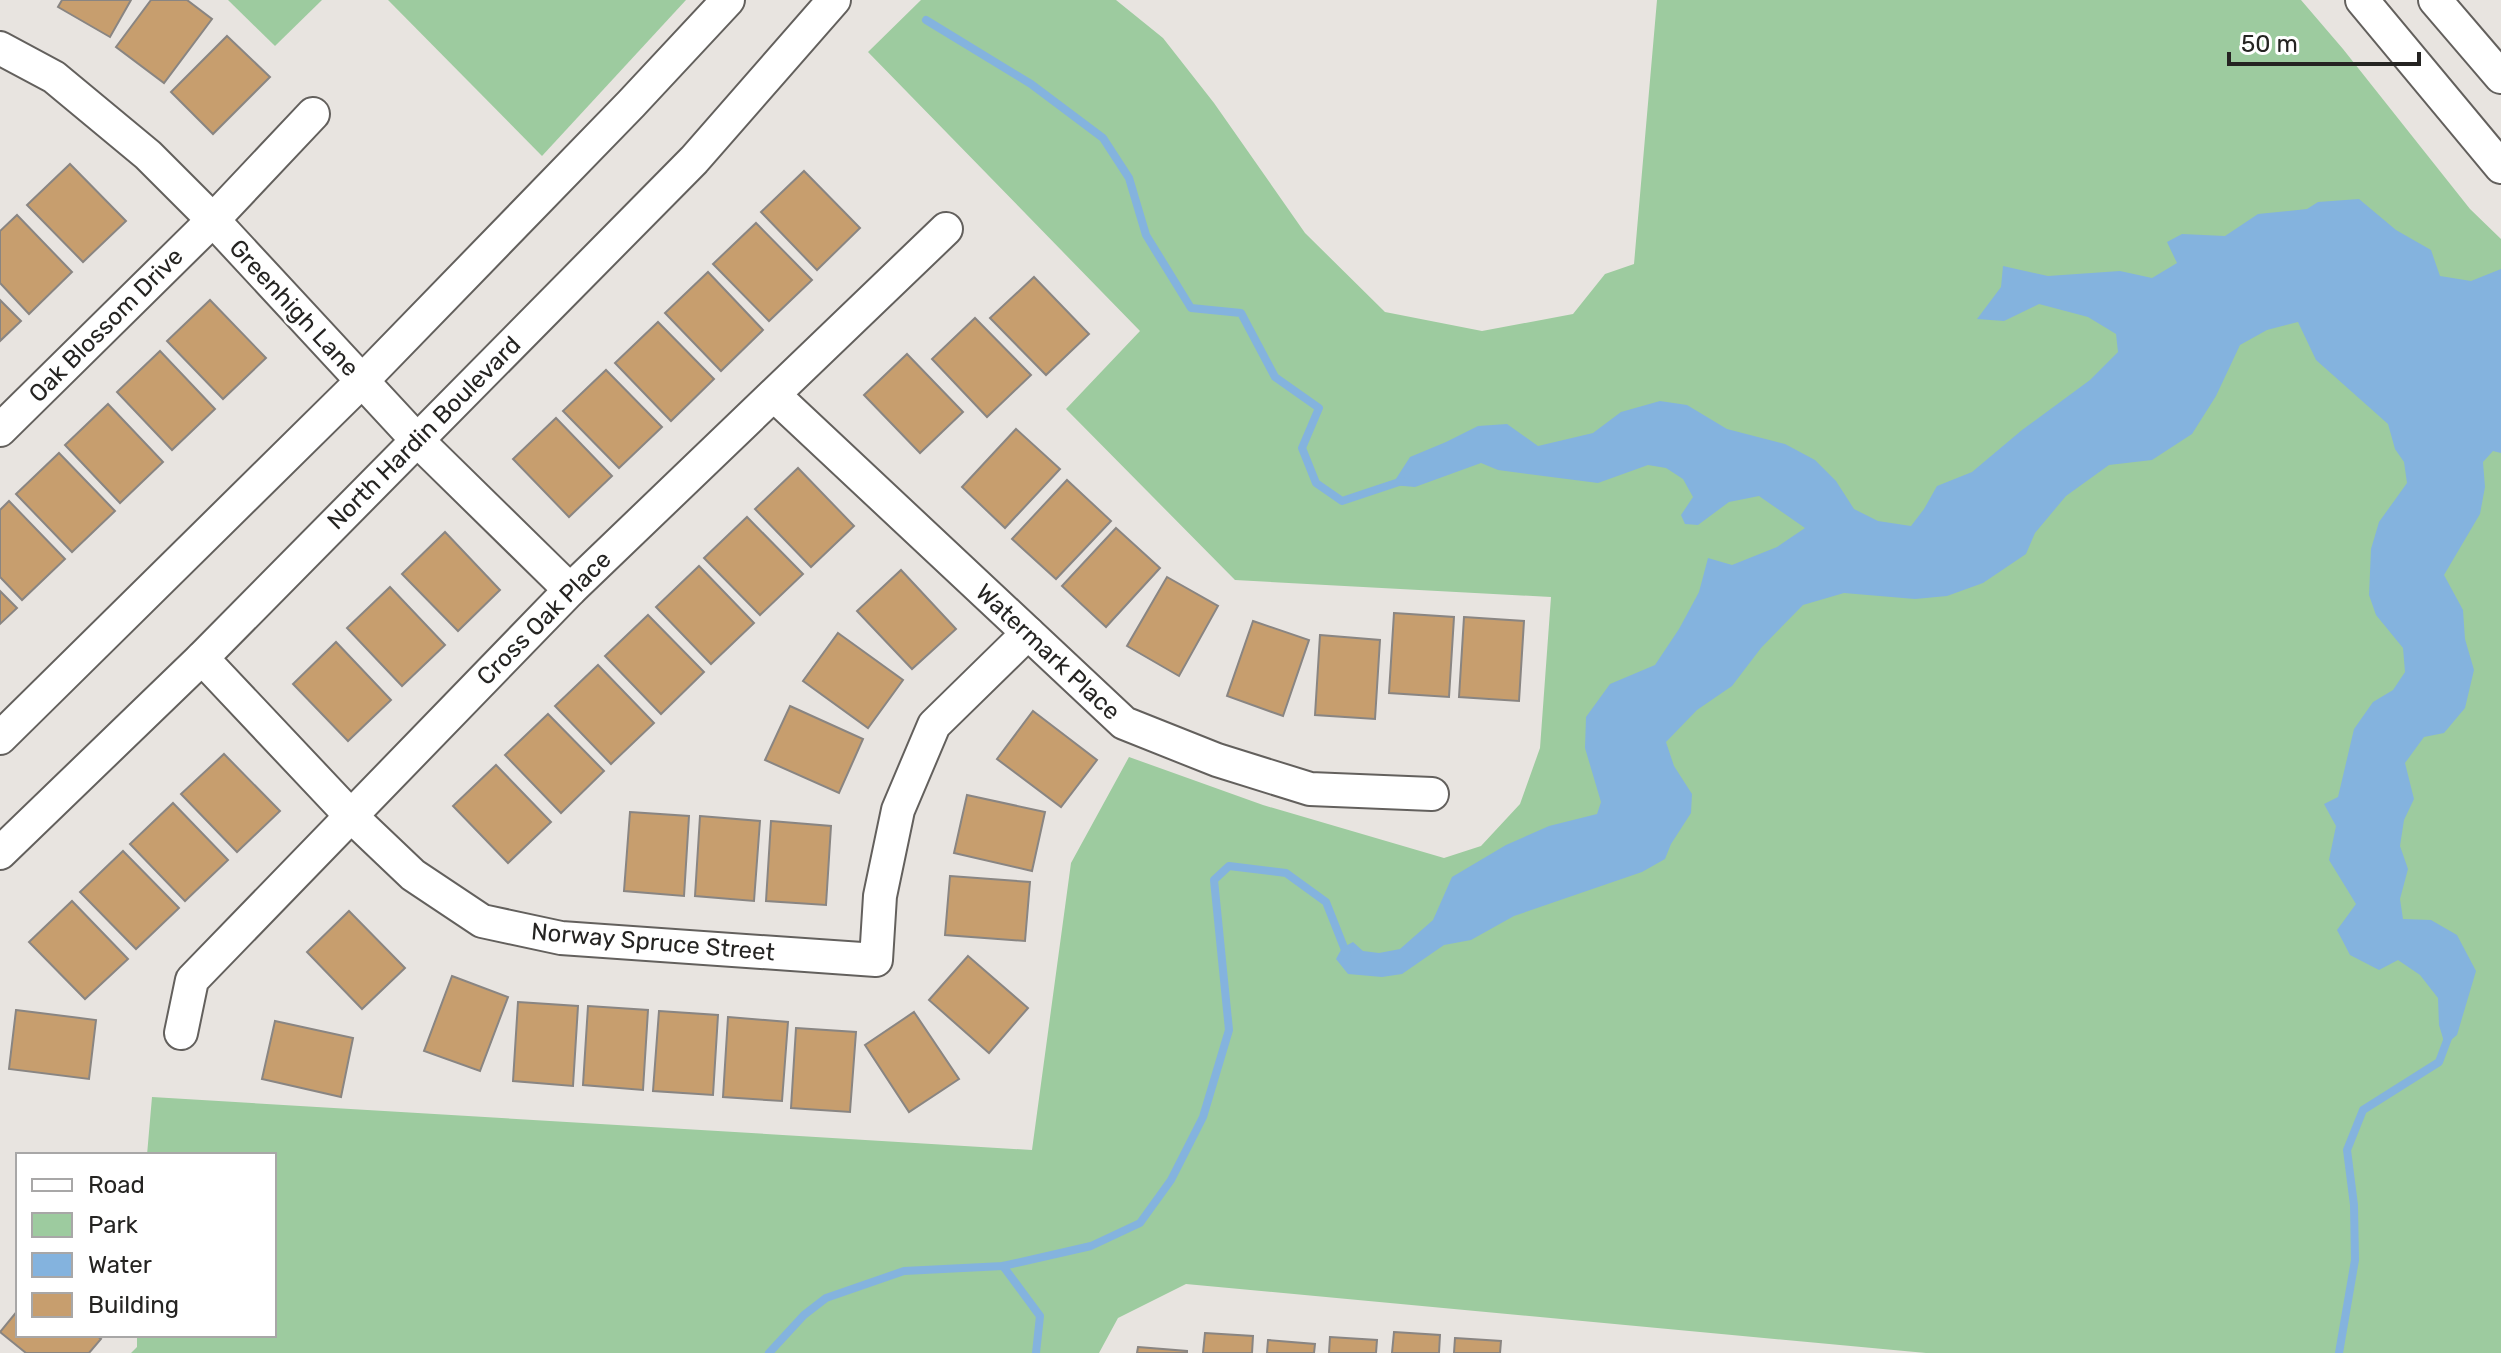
<svg xmlns="http://www.w3.org/2000/svg" width="2501" height="1353" viewBox="0 0 2501 1353" font-family="Rubik,sans-serif">
  <rect width="100%" height="100%" fill="#e8e4e0"/>
  <g fill="#9dcb9f">
    <path d="M228 0H322L275 46Z"/>
    <path d="M388 0H686L542 156Z"/>
    <path d="M921 0H1116L1163 38 1214 103 1305 233 1385 312 1482 331 1573 314 1605 274 1634 264 1657 0H2301L2343 49 2470 209 2501 239V1353H1926L1186 1284 1118 1318 1099 1353H131L137 1347V1335H274V1155H147L152 1097 1032 1150 1071 863 1129 757 1263 805 1444 858 1481 846 1520 804 1540 748 1551 597 1235 580 1066 409 1140 331 868 52Z"/>
  </g>
  <path fill="#84b3de" d="M2359 199 2396 230 2431 250 2440 276 2471 281 2501 269V453L2493 451 2483 462 2485 487 2480 514 2444 575 2463 610 2465 639 2474 670 2465 708 2444 733 2424 737 2405 763 2414 799 2404 820 2400 846 2408 869 2400 899 2403 919 2431 920 2457 935 2476 971 2457 1035 2445 1045 2439 1025 2438 998 2420 975 2398 960 2379 970 2350 955 2337 930 2356 904 2329 860 2336 826 2324 804 2338 797 2354 729 2373 702 2393 690 2405 672 2403 648 2376 615 2369 595 2371 549 2379 522 2407 483 2404 462 2395 449 2388 424 2316 360 2298 322 2267 330 2240 345 2216 396 2192 434 2152 460 2109 465 2066 496 2035 533 2026 554 1983 583 1947 596 1915 599 1844 593 1803 605 1761 648 1732 686 1697 710 1666 742 1674 766 1692 794 1691 813 1671 844 1665 859 1642 872 1514 916 1471 940 1444 945 1402 974 1382 977 1348 974 1336 959 1342 948 1353 942 1363 951 1379 953 1400 949 1433 920 1452 877 1506 845 1549 826 1597 814 1601 802 1585 748 1586 717 1610 684 1655 665 1679 629 1699 592 1708 558 1732 565 1777 547 1805 528 1759 496 1729 502 1698 525 1685 524 1681 515 1693 497 1683 479 1666 468 1648 465 1598 483 1498 470 1481 463 1415 487 1392 485 1410 457 1446 442 1478 426 1507 424 1538 446 1593 433 1621 412 1660 401 1687 405 1727 429 1785 444 1815 460 1836 481 1854 509 1878 521 1911 526 1924 509 1937 486 1972 472 2022 430 2090 380 2118 352 2116 334 2088 317 2039 304 2004 321 1977 319 2001 287 2003 266 2048 276 2120 271 2152 278 2177 263 2167 242 2182 234 2225 236 2258 214 2307 209 2318 202Z"/>
  <g fill="none" stroke-linecap="round" stroke-linejoin="round">
    <g stroke="#84b3de" stroke-width="8">
      <path d="M926 20 1031 84 1103 138 1129 178 1146 235 1191 308 1241 313 1275 377 1319 408 1302 448 1316 483 1342 501 1402 481"/>
      <path d="M1003 1266 1040 1316 1036 1353"/>
      <path d="M769 1353 804 1315 826 1298 904 1271 1003 1266 1091 1246 1140 1223 1171 1180 1203 1117 1229 1030 1214 880 1229 866 1286 873 1326 902 1347 955"/>
      <path d="M2339 1353 2355 1260 2354 1205 2347 1150 2363 1110 2439 1062 2448 1038"/>
    </g>
  </g>
  <g fill="#c79e6e" stroke="#898582" stroke-width="2">
    <path d="M62 0H131L110 37 58 7Z"/>
    <path d="M151 0H187L212 19 164 83 116 47Z"/>
    <path d="M227 36 270 77 213 134 171 92Z"/>
    <path d="M70 164 126 221 83 262 27 205Z"/>
    <path d="M804 171 860 228 817 270 761 212Z"/>
    <path d="M17 215 72 272 29 314 0 283V231Z"/>
    <path d="M756 223 812 280 769 321 713 264Z"/>
    <path d="M708 272 763 330 721 371 665 313Z"/>
    <path d="M1034 277 1089 334 1046 375 990 318Z"/>
    <path d="M0 300 21 321 0 341Z"/>
    <path d="M210 300 266 358 223 399 167 341Z"/>
    <path d="M975 318 1031 375 987 417 932 359Z"/>
    <path d="M658 322 714 379 671 421 615 363Z"/>
    <path d="M160 351 215 409 172 450 117 392Z"/>
    <path d="M907 354 963 412 920 453 864 395Z"/>
    <path d="M606 370 662 427 619 468 563 411Z"/>
    <path d="M108 404 163 462 120 503 65 445Z"/>
    <path d="M556 418 612 476 569 517 513 459Z"/>
    <path d="M1016 429 1060 469 1005 528 962 487Z"/>
    <path d="M59 453 115 511 72 552 16 494Z"/>
    <path d="M798 468 854 526 811 567 755 509Z"/>
    <path d="M1067 480 1111 521 1056 579 1012 539Z"/>
    <path d="M9 501 65 559 22 600 0 577V510Z"/>
    <path d="M747 517 803 574 760 615 704 558Z"/>
    <path d="M1116 528 1160 568 1106 627 1062 586Z"/>
    <path d="M445 532 500 590 458 631 402 574Z"/>
    <path d="M699 566 754 623 711 664 656 607Z"/>
    <path d="M901 570 956 629 912 669 857 611Z"/>
    <path d="M1167 577 1218 606 1179 676 1127 646Z"/>
    <path d="M390 587 445 645 402 686 347 628Z"/>
    <path d="M0 591 17 608 0 624Z"/>
    <path d="M1394 613 1454 617 1449 697 1389 693Z"/>
    <path d="M648 615 704 672 661 714 605 656Z"/>
    <path d="M1464 617 1524 621 1519 701 1459 697Z"/>
    <path d="M1253 621 1309 640 1283 716 1227 696Z"/>
    <path d="M838 633 903 680 868 728 803 681Z"/>
    <path d="M1320 635 1380 640 1375 719 1315 715Z"/>
    <path d="M336 642 391 700 348 741 293 684Z"/>
    <path d="M598 665 654 723 611 764 555 706Z"/>
    <path d="M790 706 863 739 839 793 765 760Z"/>
    <path d="M1033 711 1097 760 1061 807 997 759Z"/>
    <path d="M548 714 604 771 561 813 505 755Z"/>
    <path d="M224 754 280 811 237 852 181 794Z"/>
    <path d="M496 765 551 822 508 863 453 806Z"/>
    <path d="M967 795 1045 812 1032 871 954 853Z"/>
    <path d="M173 803 228 860 185 901 130 844Z"/>
    <path d="M630 812 689 816 684 896 624 891Z"/>
    <path d="M700 816 760 821 754 901 695 896Z"/>
    <path d="M771 821 831 826 826 905 766 901Z"/>
    <path d="M123 851 179 908 136 949 80 892Z"/>
    <path d="M950 876 1030 882 1025 941 945 935Z"/>
    <path d="M72 901 128 959 85 999 29 942Z"/>
    <path d="M349 911 405 968 362 1009 307 952Z"/>
    <path d="M968 956 1028 1008 989 1053 929 1000Z"/>
    <path d="M452 976 508 997 480 1071 424 1051Z"/>
    <path d="M518 1002 578 1006 573 1086 513 1081Z"/>
    <path d="M588 1006 648 1010 643 1090 583 1085Z"/>
    <path d="M16 1010 96 1020 89 1079 9 1069Z"/>
    <path d="M659 1011 718 1015 713 1095 653 1091Z"/>
    <path d="M914 1012 959 1079 909 1112 865 1045Z"/>
    <path d="M728 1017 788 1022 782 1101 723 1097Z"/>
    <path d="M275 1021 353 1038 341 1097 262 1079Z"/>
    <path d="M796 1028 856 1032 850 1112 791 1108Z"/>
    <path d="M18 1310V1335H96L101 1339 89 1353H26L0 1332Z"/>
    <path d="M1394 1332 1440 1335 1439 1353H1392Z"/>
    <path d="M1205 1333 1253 1336 1252 1353H1203Z"/>
    <path d="M1330 1337 1377 1340 1376 1353H1329Z"/>
    <path d="M1455 1338 1501 1341 1500 1353H1454Z"/>
    <path d="M1268 1340 1315 1344 1314 1353H1267Z"/>
    <path d="M1138 1347 1187 1351V1353H1137Z"/>
  </g>
  <g fill="none" stroke-linecap="round" stroke-linejoin="round">
    <defs>
      <g id="minor">
        <path d="M2362 0 2501 167"/>
        <path d="M2435 0 2501 77"/>
        <path d="M0 48 54 77 148 155 213 220 416 439 570 590"/>
        <path d="M774 395 1124 723 1217 760 1310 789 1432 794"/>
        <path d="M0 430 213 220 313 114"/>
        <path d="M202 658 351 816 413 875 482 921 561 938 876 960 880 896 898 810 934 725 1028 633"/>
        <path d="M0 738 362 381 631 104 728 0"/>
        <path d="M0 853 202 658 694 160 834 0"/>
        <path d="M181 1033 192 980 570 590 946 229"/>
      </g>
    </defs>
    <use href="#minor" stroke="#63605d" stroke-width="36"/>
    <use href="#minor" stroke="#fff" stroke-width="32"/>
  </g>
  <g text-anchor="middle" dominant-baseline="central" stroke-width="6" stroke-linejoin="round" paint-order="stroke">
    <g font-size="24" fill="#252422" stroke="#fff">
      <text transform="translate(294 308) rotate(47)">Greenhigh Lane</text>
      <text transform="translate(106 325) rotate(-45)">Oak Blossom Drive</text>
      <text transform="translate(424 433) rotate(-45)">North Hardin Boulevard</text>
      <text transform="translate(544 618) rotate(-45)">Cross Oak Place</text>
      <text transform="translate(1048 652) rotate(43)">Watermark Place</text>
      <text transform="translate(653 942) rotate(5)">Norway Spruce Street</text>
    </g>
  </g>
  <rect x="16" y="1153" width="260" height="184" fill="#ffffff" stroke="#a8a7a7" stroke-width="2"/>
  <rect x="32" y="1179" width="40" height="12" fill="#ffffff" stroke="#a8a7a7" stroke-width="2"/>
  <text x="88" y="1193" font-size="24" fill="#252422">Road</text>
  <rect x="32" y="1213" width="40" height="24" fill="#9dcb9f" stroke="#a8a7a7" stroke-width="2"/>
  <text x="88" y="1233" font-size="24" fill="#252422">Park</text>
  <rect x="32" y="1253" width="40" height="24" fill="#84b3de" stroke="#a8a7a7" stroke-width="2"/>
  <text x="88" y="1273" font-size="24" fill="#252422">Water</text>
  <rect x="32" y="1293" width="40" height="24" fill="#c79e6e" stroke="#a8a7a7" stroke-width="2"/>
  <text x="88" y="1313" font-size="24" fill="#252422">Building</text>
  <path d="M2229 52v12h190v-12" fill="none" stroke="#252422" stroke-width="4"/>
  <text x="2241" y="52" font-size="24" fill="#252422" stroke="#ffffff" stroke-width="6" paint-order="stroke">50 m</text>
</svg>
